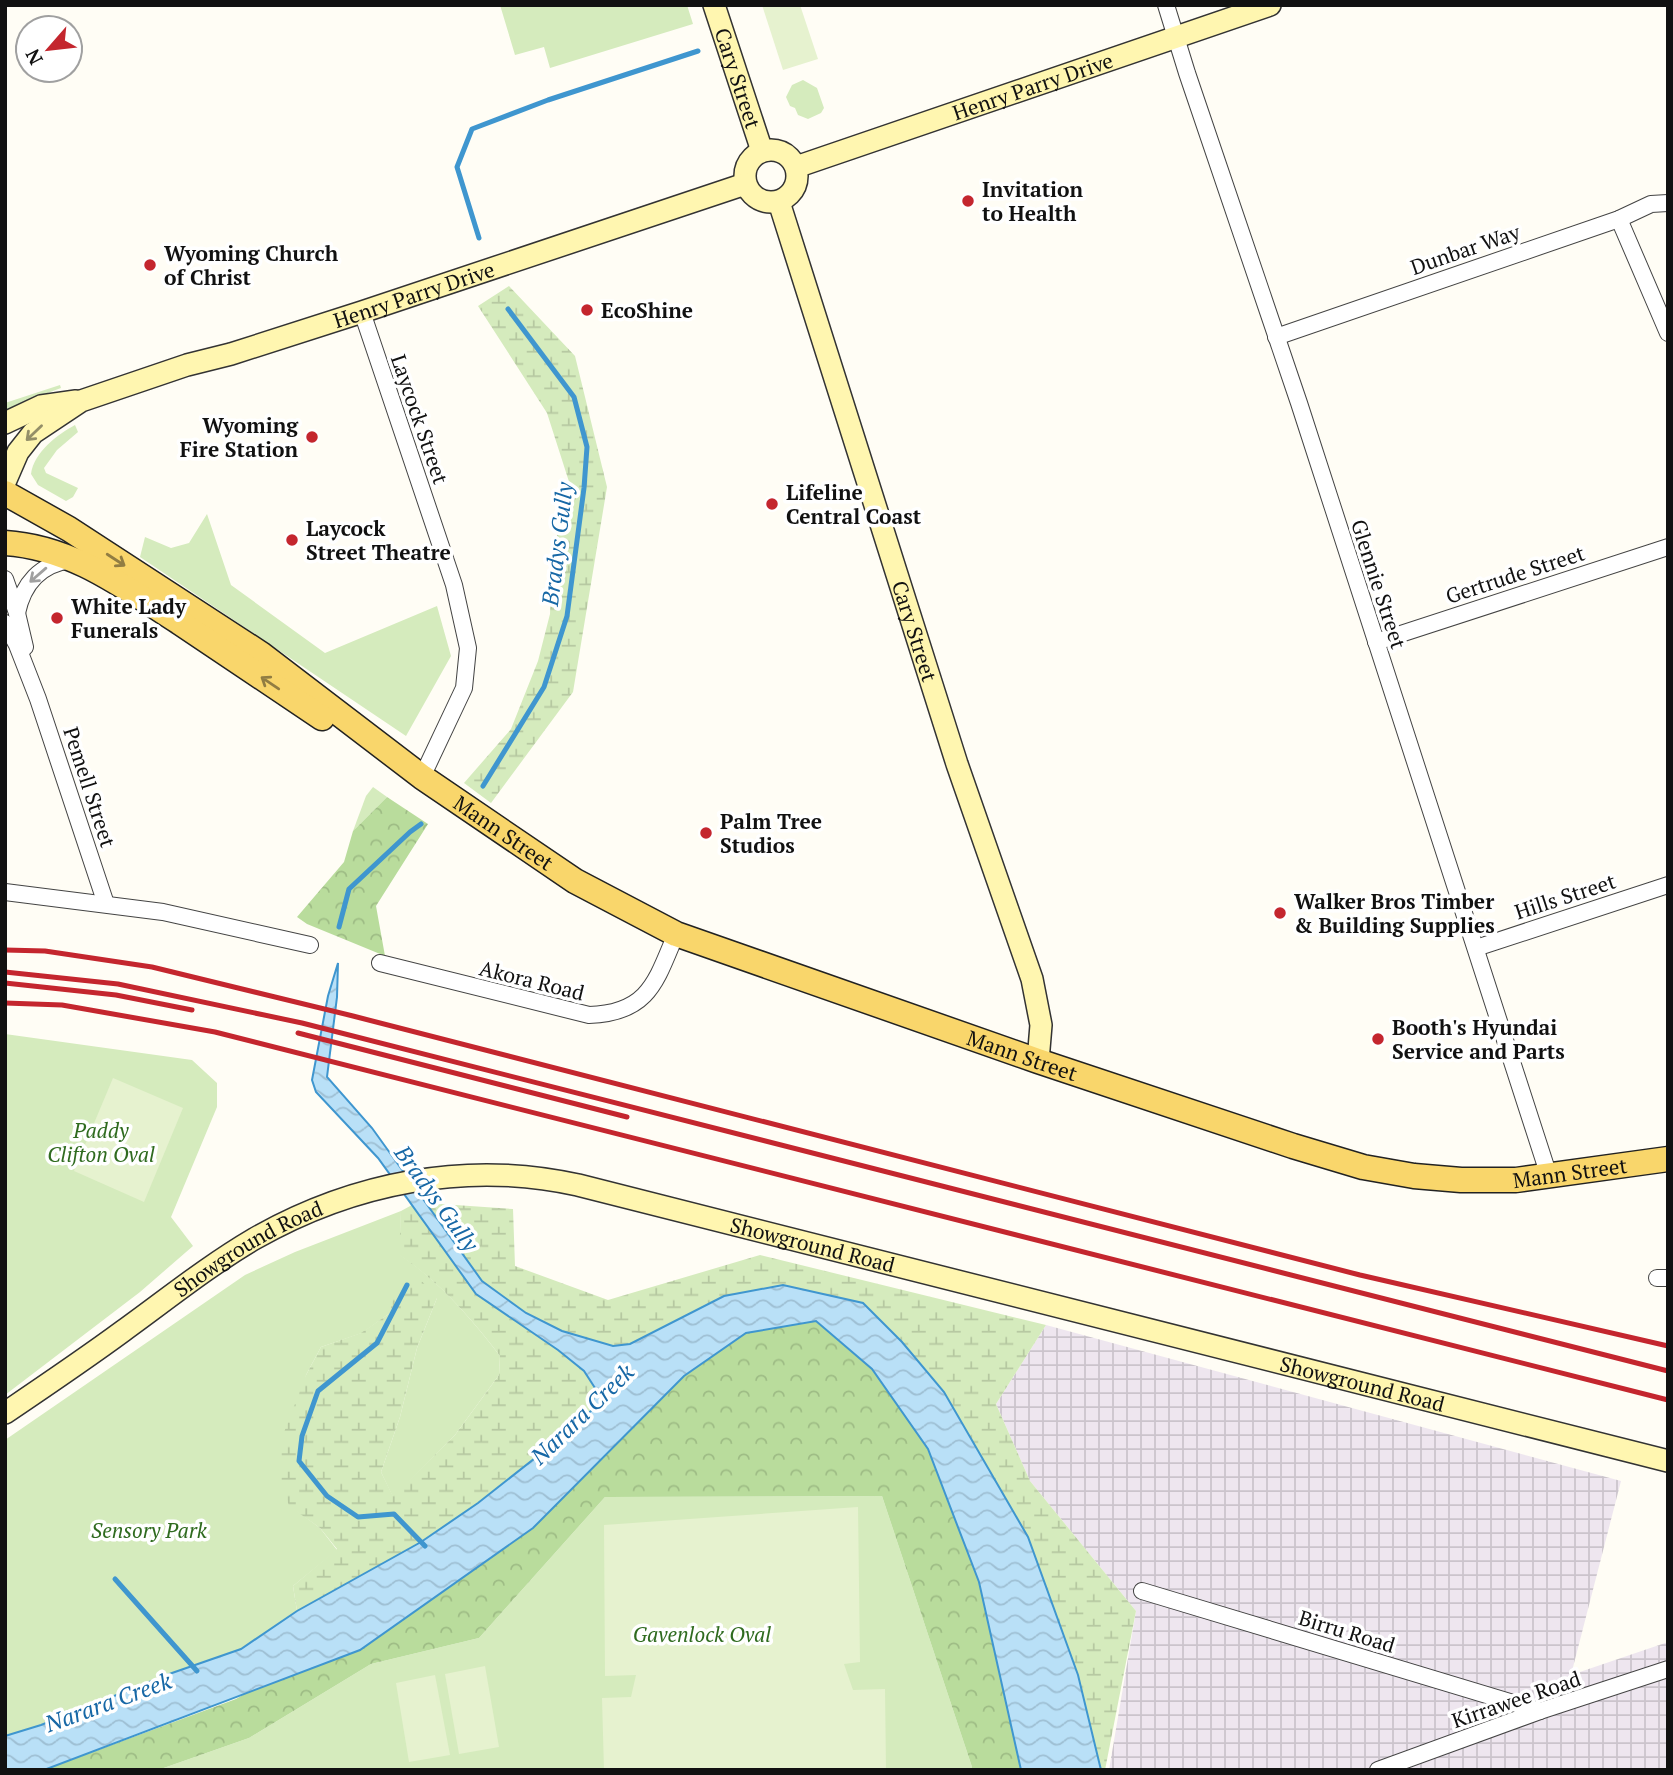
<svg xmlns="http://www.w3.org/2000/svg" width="1673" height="1775" viewBox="0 0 1673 1775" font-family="'PT Serif',serif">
  <defs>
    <pattern id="industrial-grid" width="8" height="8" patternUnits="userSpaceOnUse" patternTransform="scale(1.75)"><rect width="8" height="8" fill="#eee6ef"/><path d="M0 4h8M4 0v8" fill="none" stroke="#cbc4cc"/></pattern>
    <pattern id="forest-crowns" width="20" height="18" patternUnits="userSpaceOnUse" patternTransform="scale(1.75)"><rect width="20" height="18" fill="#b9dc9c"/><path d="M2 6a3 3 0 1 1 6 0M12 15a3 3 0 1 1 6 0" fill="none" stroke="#9ebc85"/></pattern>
    <pattern id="wetland-marsh" width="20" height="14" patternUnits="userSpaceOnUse" patternTransform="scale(1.75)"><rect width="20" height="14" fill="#d5ebbd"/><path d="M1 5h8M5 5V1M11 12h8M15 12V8" fill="none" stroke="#b6c8a1"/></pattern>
    <pattern id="water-waves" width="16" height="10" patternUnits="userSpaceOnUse" patternTransform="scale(1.75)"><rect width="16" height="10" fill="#b9e0f7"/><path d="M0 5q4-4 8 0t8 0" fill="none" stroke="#9ebfd3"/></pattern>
  </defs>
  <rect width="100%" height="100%" fill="#fffdf5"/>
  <path fill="url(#industrial-grid)" d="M1046 1325 1621 1481 1571 1675 1668 1642V1770H1109L1136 1611 1030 1481 996 1404Z"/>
  <g fill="#d5ebbd">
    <path d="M500 5H687L693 24 550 68 544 47 515 55Z"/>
    <path d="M803 80 817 88 824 108 821 113 808 119 798 115 795 108 790 106 786 97 792 85Z"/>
    <path d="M60 385 61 388 26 401 5 411V403Z"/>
    <path d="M75 425 78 432 57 450 44 468 46 473 78 488 73 497 66 501 38 485 31 474C34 452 57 435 75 425Z"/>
    <path d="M207 514 231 585 325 653 437 606 451 656 406 736 140 557 145 537 171 548 189 543Z"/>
    <path d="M373 787 387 797 353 831 366 796Z"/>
    <path d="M5 1034 192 1060 217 1083V1107L171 1217 193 1246 140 1292 5 1395Z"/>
    <path d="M401 1211 400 1255C439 1281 471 1318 500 1356L499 1375 455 1435 393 1497 381 1472 400 1417 417 1348 437 1298 390 1313 362 1333 321 1347 306 1375 289 1505 320 1528 337 1550 293 1586 297 1611 241 1649 172 1673 41 1725 5 1736V1440L245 1275 295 1252Z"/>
    <path d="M882 1496 972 1767 970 1770H158L249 1738 371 1664 479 1638 605 1497Z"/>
  </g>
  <g fill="url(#forest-crowns)">
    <path d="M387 797 428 824 376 906 385 956 307 924 297 917 344 862 353 831Z"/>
    <path d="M816 1321 872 1369 928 1449 979 1582 1021 1770H970L972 1767 882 1496 605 1497 479 1638 371 1664 249 1738 158 1770H44L236 1699 533 1528 684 1376 746 1333Z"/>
  </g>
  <g fill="url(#wetland-marsh)">
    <path d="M509 286 575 356 607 487 573 692 491 803 464 783 511 729 538 661 550 614 552 553 571 488 547 413 478 306Z"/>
    <path d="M426 1203 513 1209 515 1266 608 1300 760 1255 1046 1325 996 1404 1030 1481 1136 1611 1105 1770H1101L1078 1675 944 1392 902 1342 863 1303 783 1285 724 1296 630 1344 613 1346 562 1331 526 1314 482 1281Z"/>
    <path d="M412 1205 476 1294 558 1350 584 1371 595 1388 593 1409C543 1455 478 1509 419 1543 379 1567 338 1588 297 1611L293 1586 337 1549 320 1528 289 1506 279 1473 283 1435 306 1375 321 1347 361 1333 390 1313 395 1287 419 1278 437 1298 417 1348 400 1417 381 1472 393 1496 455 1435 499 1375 500 1356C471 1318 439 1281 399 1255L401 1211Z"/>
  </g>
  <g fill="#e6f2cf">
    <path d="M762 5H800L818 59 783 70Z"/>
    <path d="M113 1078 183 1108 144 1202 74 1171Z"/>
    <path d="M858 1507 860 1662 844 1664 853 1690 885 1689 886 1770H604L602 1698 631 1697 636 1675 605 1676 604 1525Z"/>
    <path d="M485 1666 499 1747 459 1754 445 1674Z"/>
    <path d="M435 1675 450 1755 409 1762 396 1683Z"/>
  </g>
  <path fill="url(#water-waves)" stroke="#3f96cf" stroke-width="2" d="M338 963 337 997 327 1077 372 1128 482 1281 526 1313 562 1331 613 1346 630 1344 724 1296 783 1285 863 1303 902 1342 944 1392 1028 1537 1078 1675 1101 1770H1021L979 1582 928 1449 872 1369 816 1321 746 1333 684 1376 533 1528 360 1650 44 1770H5V1736L41 1725 172 1673 241 1649 297 1611 421 1542 478 1503 563 1436 593 1409 595 1388 584 1371 558 1350 476 1294 378 1158 316 1092 312 1080 328 996Z"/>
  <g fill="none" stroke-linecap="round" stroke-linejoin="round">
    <g stroke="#3f96cf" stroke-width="5">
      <path d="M479 238 457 167 472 129 548 100 698 51"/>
      <path d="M483 786 544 687 567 616 584 488 587 447 574 397 508 309"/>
      <path d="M339 927 349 889 410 832 421 824"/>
      <path d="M407 1285 377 1343 318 1391 302 1436 299 1461 327 1496 358 1517 394 1514 425 1546"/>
      <path d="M115 1579 197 1671"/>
    </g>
    <defs>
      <g id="street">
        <path d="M1166 5 1187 73 1299 403 1549 1176"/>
        <path d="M1619 219 1668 333"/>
        <path d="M362 312 454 585 468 648 464 688 422 777"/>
        <path d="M1276 337 1619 219 1651 204 1668 203"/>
        <path d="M5 579 17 613 25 647"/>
        <path d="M17 613C23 584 40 564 71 560"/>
        <path d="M5 623 17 645 38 699 106 904"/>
        <path d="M1376 642 1668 547"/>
        <path d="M5 892 163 912 310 945"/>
        <path d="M1476 948 1668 885"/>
        <path d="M380 963 589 1015C649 1013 656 981 676 934"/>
        <path d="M1657 1278H1668"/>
        <path d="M1142 1591 1540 1711"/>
        <path d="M1378 1770 1540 1711 1668 1669"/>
      </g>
      <g id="secondary">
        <path id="s1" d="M714 5 762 151"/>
        <circle cx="771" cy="176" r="26"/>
        <path id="s2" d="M796 167 1270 5"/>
        <path id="s3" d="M779 202 957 764 1032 979 1041 1025 1038 1061"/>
        <path d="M5 423 41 406 76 401"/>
        <path id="s4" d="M5 482 18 452 33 433 81 401 187 365 231 354 362 312 745 184"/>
        <path id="s5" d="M5 1413C45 1386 85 1359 123 1331 166 1300 208 1266 254 1239 352 1183 466 1160 578 1185L1668 1461"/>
      </g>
      <g id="primary">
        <path id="s6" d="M5 493 69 529 261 654 422 777 575 881 676 934 1038 1061 1293 1146 1363 1167 1414 1176 1461 1180H1516L1668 1159"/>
        <path d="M5 543C72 547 124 587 179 622 227 654 274 686 322 718"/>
      </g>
    </defs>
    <use href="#street" stroke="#444" stroke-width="18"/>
    <use href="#secondary" stroke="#333" stroke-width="24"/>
    <use href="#primary" stroke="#222" stroke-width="27"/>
    <use href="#street" stroke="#fff" stroke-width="16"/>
    <use href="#secondary" stroke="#fff6b0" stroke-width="21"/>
    <use href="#primary" stroke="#f9d66b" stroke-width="24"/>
    <g stroke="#c4262e" stroke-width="5">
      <path d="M5 950 45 951 152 967 353 1016 1360 1275 1668 1346"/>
      <path d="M5 972 118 984 302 1023 1668 1371"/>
      <path d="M5 983 116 995 192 1010"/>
      <path d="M5 1003 62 1005 215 1032 1668 1400"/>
      <path d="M298 1033 627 1117"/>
    </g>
  </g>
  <defs><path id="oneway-shaft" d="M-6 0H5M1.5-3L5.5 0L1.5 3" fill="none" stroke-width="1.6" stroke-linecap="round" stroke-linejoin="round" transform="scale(1.75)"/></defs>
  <use stroke="#948f68" href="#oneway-shaft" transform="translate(34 433) rotate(136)"/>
  <g stroke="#917d42">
    <use href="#oneway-shaft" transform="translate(116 560) rotate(33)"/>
    <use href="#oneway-shaft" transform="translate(270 683) rotate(-146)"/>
  </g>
  <use stroke="#a0a0a0" href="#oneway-shaft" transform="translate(38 575) rotate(139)"/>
  <g fill="#c4262e" stroke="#fff" stroke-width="2.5">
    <circle cx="968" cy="201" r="7"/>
    <circle cx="150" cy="265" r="7"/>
    <circle cx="587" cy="310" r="7"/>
    <circle cx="312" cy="437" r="7"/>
    <circle cx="772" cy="504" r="7"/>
    <circle cx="292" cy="540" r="7"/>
    <circle cx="57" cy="618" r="7"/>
    <circle cx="706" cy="833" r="7"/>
    <circle cx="1280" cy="913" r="7"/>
    <circle cx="1378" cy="1039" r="7"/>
  </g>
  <g text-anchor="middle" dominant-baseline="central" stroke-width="7" stroke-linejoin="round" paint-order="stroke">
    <g font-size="21" fill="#111" stroke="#fff">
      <text stroke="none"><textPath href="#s1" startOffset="77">Cary Street</textPath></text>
      <text stroke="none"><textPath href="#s2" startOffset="250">Henry Parry Drive</textPath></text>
      <text transform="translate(1465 249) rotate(-19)">Dunbar Way</text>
      <text stroke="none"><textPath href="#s4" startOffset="464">Henry Parry Drive</textPath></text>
      <text transform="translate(420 419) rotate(71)">Laycock Street</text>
      <text transform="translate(1515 574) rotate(-18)">Gertrude Street</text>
      <text transform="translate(1379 584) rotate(72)">Glennie Street</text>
      <text stroke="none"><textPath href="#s3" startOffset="450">Cary Street</textPath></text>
      <text transform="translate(90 787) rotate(72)">Pemell Street</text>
      <text stroke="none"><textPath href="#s6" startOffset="604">Mann Street</textPath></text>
      <text transform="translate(1565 896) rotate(-18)">Hills Street</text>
      <text transform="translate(532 980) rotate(14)">Akora Road</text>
      <text stroke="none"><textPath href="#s6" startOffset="1171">Mann Street</textPath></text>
      <text stroke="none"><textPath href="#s6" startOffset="1738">Mann Street</textPath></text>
      <text stroke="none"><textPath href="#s5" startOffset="882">Showground Road</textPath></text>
      <text stroke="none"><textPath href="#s5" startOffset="294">Showground Road</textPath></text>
      <text stroke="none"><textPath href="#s5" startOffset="1449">Showground Road</textPath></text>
      <text transform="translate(1347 1631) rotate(17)">Birru Road</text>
      <text transform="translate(1516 1699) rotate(-19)">Kirrawee Road</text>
    </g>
    <g font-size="21" font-weight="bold" fill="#111" stroke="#fff" text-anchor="start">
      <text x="982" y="189">Invitation<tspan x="982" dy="24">to Health</tspan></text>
      <text x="164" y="253">Wyoming Church<tspan x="164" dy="24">of Christ</tspan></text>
      <text x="601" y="310">EcoShine</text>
      <text x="298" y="425" text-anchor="end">Wyoming<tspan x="298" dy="24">Fire Station</tspan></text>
      <text x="786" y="492">Lifeline<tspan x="786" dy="24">Central Coast</tspan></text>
      <text x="306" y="528">Laycock<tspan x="306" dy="24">Street Theatre</tspan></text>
      <text x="71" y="606">White Lady<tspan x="71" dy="24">Funerals</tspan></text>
      <text x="720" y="821">Palm Tree<tspan x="720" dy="24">Studios</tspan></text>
      <text x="1294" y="901">Walker Bros Timber<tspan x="1294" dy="24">&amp; Building Supplies</tspan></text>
      <text x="1392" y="1027">Booth's Hyundai<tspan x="1392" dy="24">Service and Parts</tspan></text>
    </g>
    <g font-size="21" font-style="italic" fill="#2f6b1f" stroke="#fff">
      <text x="101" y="1130">Paddy<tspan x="101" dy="24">Clifton Oval</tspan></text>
      <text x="149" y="1530">Sensory Park</text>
      <text x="702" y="1634">Gavenlock Oval</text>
    </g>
    <g font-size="23" font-style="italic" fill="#1768a6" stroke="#fff">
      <text transform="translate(557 544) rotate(-83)">Bradys Gully</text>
      <text transform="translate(437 1198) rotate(54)">Bradys Gully</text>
      <text transform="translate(582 1414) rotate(-44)">Narara Creek</text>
      <text transform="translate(108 1702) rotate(-20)">Narara Creek</text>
    </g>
  </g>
  <rect width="1673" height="1775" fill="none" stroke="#111111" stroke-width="14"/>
  <g transform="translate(49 49) rotate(242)"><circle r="33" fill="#ffffff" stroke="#a0a0a0" stroke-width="2"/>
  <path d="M0-5L12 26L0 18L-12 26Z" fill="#c4262e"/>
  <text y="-10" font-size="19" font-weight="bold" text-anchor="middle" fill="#111111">N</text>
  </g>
</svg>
